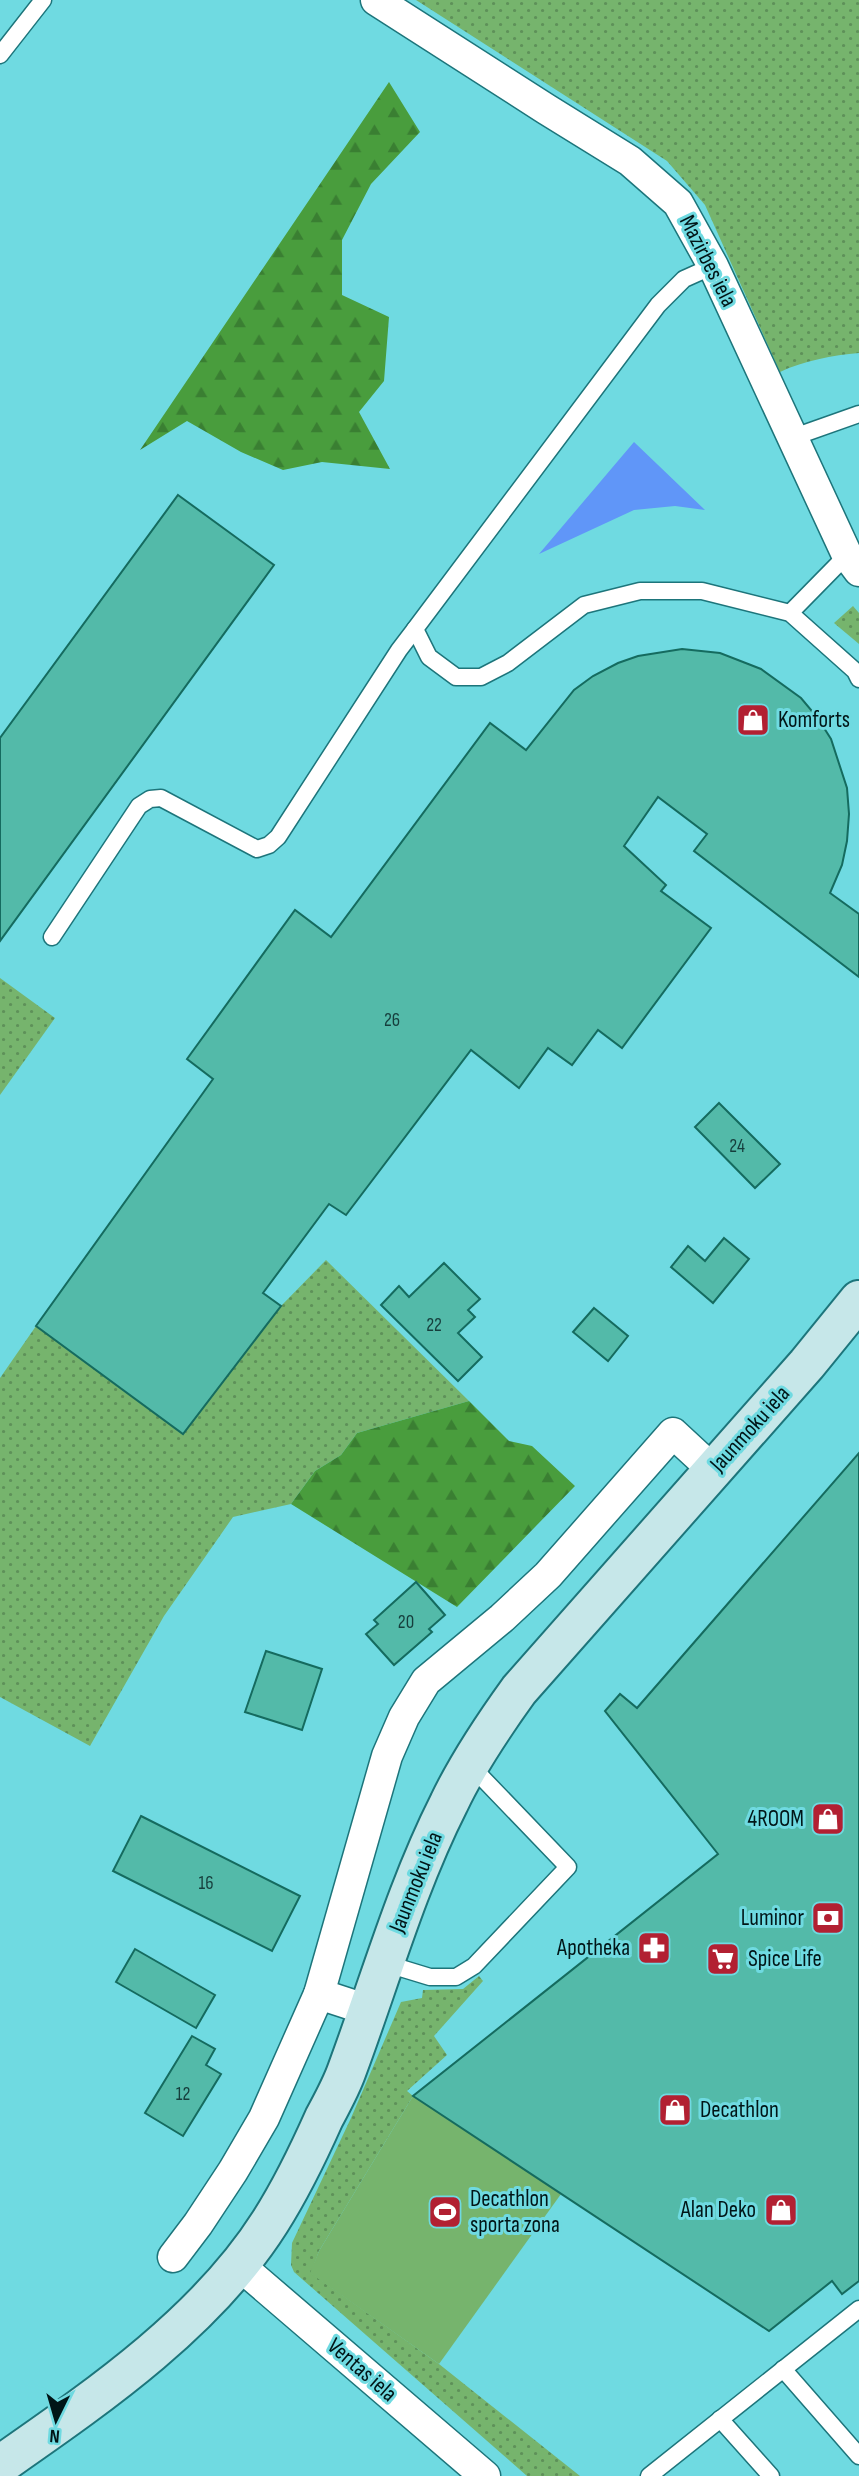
<svg xmlns="http://www.w3.org/2000/svg" width="859" height="2476" viewBox="0 0 859 2476" font-family="'Sofia Sans Condensed',sans-serif">
  <defs>
    <pattern id="grass-dots" width="8" height="8" patternUnits="userSpaceOnUse" patternTransform="scale(1.75)"><rect width="8" height="8" fill="#76b46d"/><path d="M2 2h.1M6 6h.1" fill="none" stroke="#5e9159" stroke-width="1.8" stroke-linecap="round"/></pattern>
    <pattern id="forest-firs" width="22" height="20" patternUnits="userSpaceOnUse" patternTransform="scale(1.75)"><rect width="22" height="20" fill="#499d3d"/><path d="M5 1l3.5 6h-7zM16 11l3.5 6h-7z" fill="#3a7f32"/></pattern>
  </defs>
  <rect width="100%" height="100%" fill="#6fdae1"/>
  <g fill="url(#grass-dots)">
    <path d="M416 0H859V353C833 355 803 361 780 372L705 205 667 161Z"/>
    <path d="M853 606 859 613V644L834 623Z"/>
    <path d="M0 978 55 1018 0 1095Z"/>
    <path d="M326 1260 469 1401 357 1433 341 1455 315 1471 291 1504 233 1517 164 1616 90 1746 0 1697V1378L36 1326 183 1434 281 1306Z"/>
    <path d="M479 1976 483 1981 434 2036 447 2055 407 2091 413 2096 319 2251 311 2273 439 2364 580 2476H527L294 2272 291 2265 292 2243 351 2118 401 2002 422 1998 423 1990 463 1989Z"/>
  </g>
  <g fill="url(#forest-firs)">
    <path d="M389 82 420 132 371 184 342 240V295L389 317 384 381 359 412 390 469 322 462 283 470 241 452 187 421 140 450Z"/>
    <path d="M469 1401 509 1441 532 1446 575 1486 457 1607 291 1504 315 1471 341 1455 357 1433Z"/>
  </g>
  <path fill="#76b46d" d="M413 2096 561 2194 439 2364 310 2273 319 2251Z"/>
  <path fill="#6096f8" d="M634 442 705 510 675 506 634 510 539 554Z"/>
  <g fill="#53baa9" stroke="#156b5f" stroke-width="2">
    <path d="M178 495 274 565 0 941V738Z"/>
    <path d="M682 649 720 653 761 669 801 698 817 717 831 739 847 788 849 814 847 841 842 865 830 893 859 914V977L694 851 707 834 658 797 624 846 666 885 661 891 711 928 622 1048 598 1030 572 1065 548 1048 519 1088 471 1050 346 1215 329 1204 263 1293 281 1306 183 1434 36 1326 213 1079 187 1059 295 910 331 937 490 723 526 750 574 690 593 676 618 663 638 656Z"/>
    <path d="M719 1103 780 1164 755 1188 695 1127Z"/>
    <path d="M724 1238 749 1259 713 1303 671 1267 688 1246 705 1261Z"/>
    <path d="M444 1263 480 1299 468 1310 475 1317 458 1333 482 1357 458 1381 381 1305 399 1286 409 1297Z"/>
    <path d="M594 1308 628 1336 608 1361 573 1332Z"/>
    <path d="M859 1453V2281L842 2294 832 2281 769 2331 413 2096 718 1854 605 1711 620 1694 637 1708Z"/>
    <path d="M416 1582 445 1615 429 1629 432 1632 394 1665 366 1634 378 1624 374 1620Z"/>
    <path d="M266 1651 322 1669 302 1730 245 1712Z"/>
    <path d="M141 1816 300 1896 272 1951 113 1871Z"/>
    <path d="M135 1949 215 1995 196 2028 116 1982Z"/>
    <path d="M192 2036 215 2049 206 2065 221 2074 183 2136 145 2113Z"/>
  </g>
  <g fill="none" stroke-linecap="round" stroke-linejoin="round">
    <defs>
      <g id="lane">
        <path d="M0 55 43 0"/>
        <path d="M713 266 684 279 658 305 415 629 429 657 456 677H481L508 663 584 605 640 591H702L790 613 855 671 859 679"/>
        <path d="M794 437 859 414"/>
        <path d="M790 613 847 555"/>
        <path d="M52 937 139 806 150 799 161 798 257 849 269 845 278 837 399 650 415 629"/>
        <path d="M384 1963 430 1977H456L474 1966 568 1867 470 1765"/>
        <path d="M783 2369 859 2456"/>
        <path d="M720 2419 771 2476"/>
        <path d="M649 2476 859 2309"/>
      </g>
      <g id="street">
        <path d="M376 0 546 109 630 161 678 203 713 266 847 555 859 571"/>
        <path d="M319 1994 368 2010"/>
        <path d="M173 2257 198 2224 233 2171 264 2118 319 1994 387 1756 404 1717 426 1681 502 1618 548 1575 673 1433 713 1470"/>
        <path d="M239 2265 485 2476"/>
      </g>
      <path id="secondary" d="M0 2465C96 2398 206 2323 270 2222 291 2189 308 2154 324 2118 332 2103 341 2087 347 2070 380 1981 406 1888 449 1803 468 1763 493 1726 519 1690L807 1364 859 1300"/>
    </defs>
    <use href="#lane" stroke="#1d757b" stroke-width="19"/>
    <use href="#street" stroke="#1d757b" stroke-width="33"/>
    <use href="#secondary" stroke="#1d757b" stroke-width="42"/>
    <use href="#lane" stroke="#fff" stroke-width="16"/>
    <use href="#street" stroke="#fff" stroke-width="30"/>
    <use href="#secondary" stroke="#c6e7e9" stroke-width="38"/>
  </g>
  <defs>
    <symbol id="shop-square" viewBox="-11 -11 22 22"><rect x="-9" y="-9" width="18" height="18" rx="4" fill="#b22032" stroke="#6fdae1"/><path d="M-5-2.5h2.3a2.7 3.5 0 0 1 5.4 0H5L5.5 6h-11ZM-1.5-2.5h3a1.5 2.3 0 0 0-3 0Z" fill="#fff"/></symbol>
    <symbol id="bank-square" viewBox="-11 -11 22 22"><rect x="-9" y="-9" width="18" height="18" rx="4" fill="#b22032" stroke="#6fdae1"/><path d="M-6-4H6V4H-6ZM0-2.3a2.3 2.3 0 1 0 0 4.6a2.3 2.3 0 1 0 0-4.6Z" fill="#fff"/></symbol>
    <symbol id="pharmacy-square" viewBox="-11 -11 22 22"><rect x="-9" y="-9" width="18" height="18" rx="4" fill="#b22032" stroke="#6fdae1"/><path d="M-2-6h4v4h4v4h-4v4h-4v-4h-4v-4h4Z" fill="#fff"/></symbol>
    <symbol id="supermarket-square" viewBox="-11 -11 22 22"><rect x="-9" y="-9" width="18" height="18" rx="4" fill="#b22032" stroke="#6fdae1"/><path d="M-6-5.5h2.5l.6 2H6L4.5 2H-2.5L-4.4-4H-6ZM-1.5 3.2a1.3 1.3 0 1 0 .1 0ZM3 3.2a1.3 1.3 0 1 0 .1 0Z" fill="#fff"/></symbol>
    <symbol id="stadium-square" viewBox="-11 -11 22 22"><rect x="-9" y="-9" width="18" height="18" rx="4" fill="#b22032" stroke="#6fdae1"/><path d="M0-5a6.5 5 0 1 0 0 10a6.5 5 0 1 0 0-10ZM-3.5-1.8h7v3.6h-7Z" fill="#fff"/></symbol>
  </defs>
  <g fill-rule="evenodd">
    <use href="#shop-square" x="734" y="701" width="38" height="38"/>
    <use href="#shop-square" x="809" y="1800" width="38" height="38"/>
    <use href="#bank-square" x="809" y="1899" width="38" height="38"/>
    <use href="#pharmacy-square" x="635" y="1929" width="38" height="38"/>
    <use href="#supermarket-square" x="704" y="1940" width="38" height="38"/>
    <use href="#shop-square" x="656" y="2091" width="38" height="38"/>
    <use href="#shop-square" x="762" y="2191" width="38" height="38"/>
    <use href="#stadium-square" x="426" y="2193" width="38" height="38"/>
  </g>
  <g text-anchor="middle" dominant-baseline="central" stroke-width="6" stroke-linejoin="round" paint-order="stroke">
    <g font-size="19" fill="#163e3c">
      <text x="392" y="1020">26</text>
      <text x="737" y="1146">24</text>
      <text x="434" y="1325">22</text>
      <text x="406" y="1622">20</text>
      <text x="206" y="1883">16</text>
      <text x="183" y="2094">12</text>
    </g>
    <g font-size="23" fill="#011517" stroke="#6fdae1">
      <text transform="translate(708 261) rotate(63)">Mazirbes iela</text>
      <text transform="translate(750 1429) rotate(-48)">Jaunmoku iela</text>
      <text transform="translate(416 1882) rotate(-68)">Jaunmoku iela</text>
      <text transform="translate(362 2370) rotate(41)">Ventas iela</text>
    </g>
    <g font-size="23" fill="#011517" stroke="#6fdae1" text-anchor="start">
      <text x="778" y="720">Komforts</text>
      <text x="804" y="1819" text-anchor="end">4ROOM</text>
      <text x="804" y="1918" text-anchor="end">Luminor</text>
      <text x="630" y="1948" text-anchor="end">Apotheka</text>
      <text x="748" y="1959">Spice Life</text>
      <text x="700" y="2110">Decathlon</text>
      <text x="470" y="2199">Decathlon<tspan x="470" dy="26">sporta zona</tspan></text>
      <text x="756" y="2210" text-anchor="end">Alan Deko</text>
    </g>
  </g>
  <g transform="translate(56 2420) rotate(185)" stroke="#6fdae1" stroke-width="5" paint-order="stroke">
  <path d="M0-5L12 26L0 18L-12 26Z" fill="#011517"/>
  <text y="-10" font-size="19" font-weight="bold" text-anchor="middle" fill="#011517">N</text>
  </g>
</svg>
